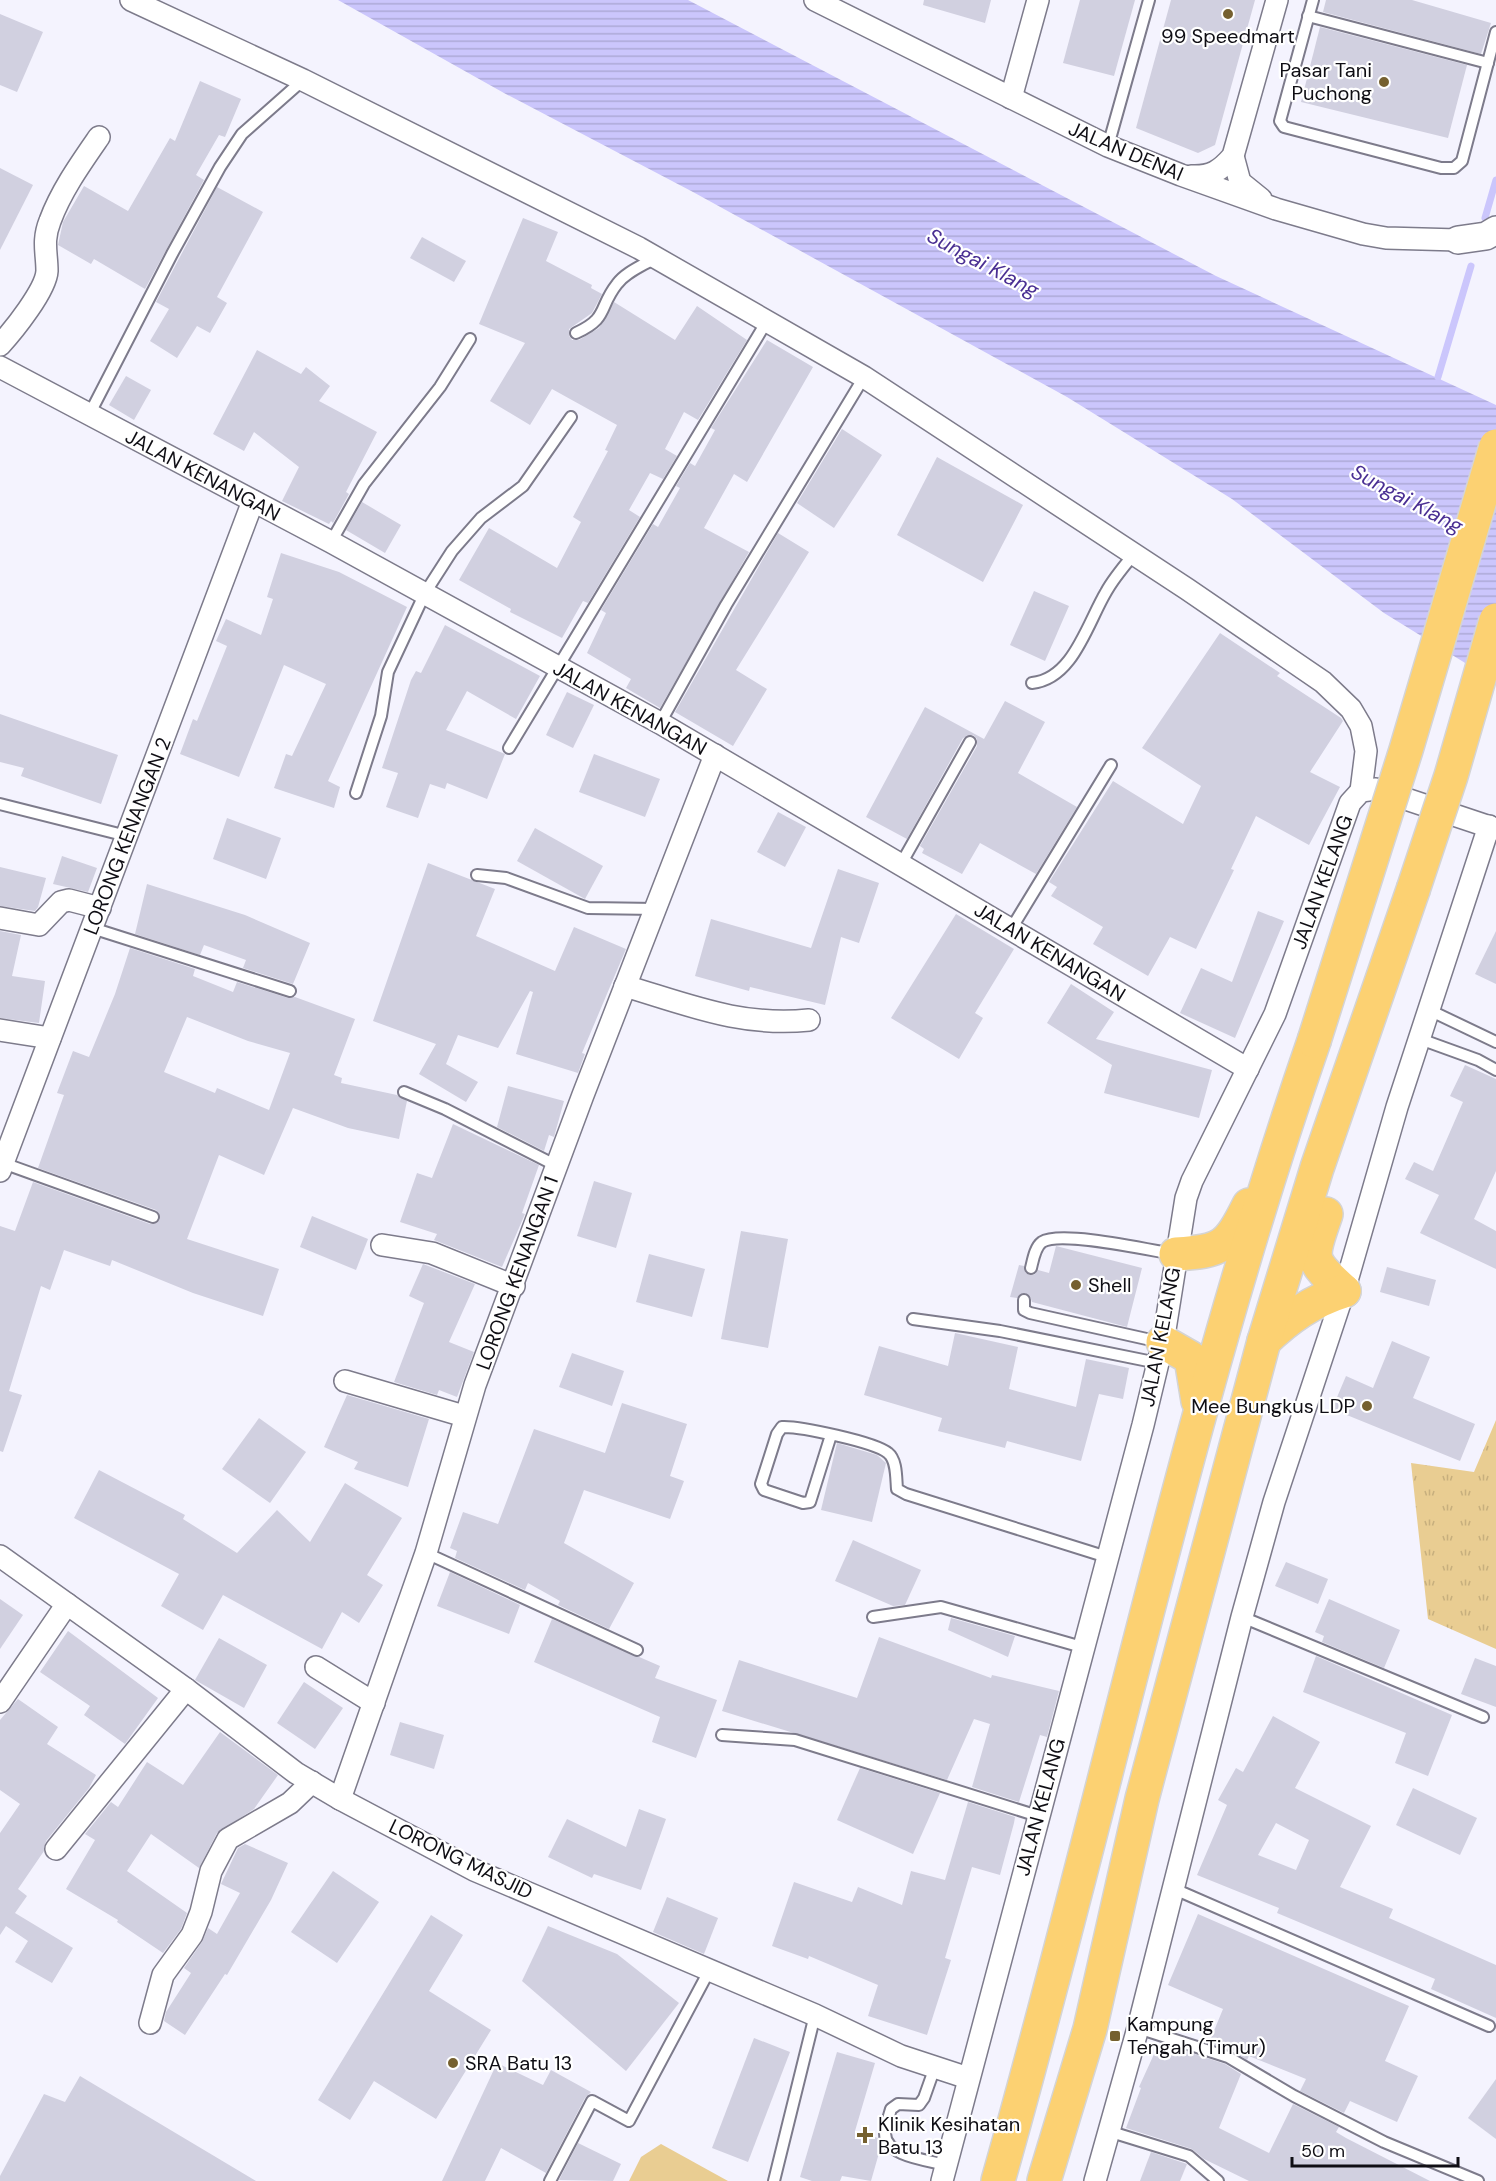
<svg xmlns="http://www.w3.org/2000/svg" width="1496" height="2181" viewBox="0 0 1496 2181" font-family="'DM Sans',sans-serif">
  <defs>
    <pattern id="grass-tufts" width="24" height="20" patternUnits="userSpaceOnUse" patternTransform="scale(1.5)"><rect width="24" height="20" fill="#e9cd92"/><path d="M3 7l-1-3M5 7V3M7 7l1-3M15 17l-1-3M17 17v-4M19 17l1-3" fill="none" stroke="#c7af7d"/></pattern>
    <pattern id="water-rules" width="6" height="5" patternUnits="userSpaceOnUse" patternTransform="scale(1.5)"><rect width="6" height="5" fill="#cbc6fc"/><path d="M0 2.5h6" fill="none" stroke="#ada9d7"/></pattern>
  </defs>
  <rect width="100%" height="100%" fill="#f4f3fe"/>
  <path fill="url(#grass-tufts)" d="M1496 1420V1649L1428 1619 1411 1463 1474 1472Z"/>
  <path fill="#e9cd92" d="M661 2144 728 2181H629L641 2157Z"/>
  <path fill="url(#water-rules)" d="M338 0H688L1216 276 1496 405V682L1384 613 1232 499 1067 397 693 192 504 93Z"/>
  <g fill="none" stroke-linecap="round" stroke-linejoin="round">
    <g stroke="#cbc6fc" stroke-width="7">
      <path d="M1485 218 1496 180"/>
      <path d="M1438 377 1471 266"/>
    </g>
  </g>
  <g fill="#d1d0e0" fill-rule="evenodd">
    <path d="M924 0H991L985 23 923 5Z"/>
    <path d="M1080 0H1135L1114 76 1063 63Z"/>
    <path d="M1171 0H1255L1215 145 1198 153 1136 128Z"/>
    <path d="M1326 0H1412L1491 23 1481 54 1323 12Z"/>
    <path d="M0 14 43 32 17 92 0 85Z"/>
    <path d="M1320 27 1467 65 1448 138 1301 102Z"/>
    <path d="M200 81 241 99 225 137 219 135 196 175 204 180 145 289 94 259 91 264 58 245 63 222 84 186 128 211 170 138 175 141Z"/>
    <path d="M0 168 33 185 0 250Z"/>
    <path d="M217 187 263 212 217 297 227 303 210 333 197 326 177 358 150 341 169 309 156 302Z"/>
    <path d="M523 218 558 232 546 261 592 285 591 288 602 294 592 313 569 329V336L572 340H579L599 328 614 302 675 340 697 306 747 340 698 420 684 412 665 449 677 456 663 479 650 473 629 510 640 517 588 603 583 601 562 638 510 612 511 609 459 580 489 528 557 568 581 522 573 517 608 451 605 450 617 425 552 389 530 425 490 401 525 343 479 324Z"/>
    <path d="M422 237 466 261 454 282 410 258Z"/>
    <path d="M767 340 813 367 747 482 734 474 704 528 749 552 660 708 626 688 631 679 587 653 606 613 601 610 653 524 658 527 680 488 676 486 690 463 695 466 715 430 711 428Z"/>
    <path d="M257 350 301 374 306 367 330 386 319 401 377 432 346 492 349 494 333 523 331 521 329 524 282 501 299 467 254 432 244 451 213 434Z"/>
    <path d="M126 376 151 390 134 420 109 405Z"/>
    <path d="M842 429 882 455 834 528 797 503Z"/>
    <path d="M937 457 1023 505 983 582 897 535Z"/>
    <path d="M362 502 401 525 385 553 346 530Z"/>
    <path d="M778 533 809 552 736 670 767 689 733 746 675 712Z"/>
    <path d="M281 553 339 572 407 607 328 781 340 787 334 808 274 788 286 754 292 756 326 684 284 665 239 777 180 754 193 719 197 721 227 646 216 641 226 619 261 635 273 599 267 597Z"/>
    <path d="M1034 591 1069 606 1045 661 1010 645Z"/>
    <path d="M445 625 540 676 516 719 467 691 446 730 505 754 487 799 447 783 445 789 430 784 418 818 386 807 398 773 382 768 411 680 416 671 421 673Z"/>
    <path d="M1220 633 1280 673 1277 676 1341 718 1343 721 1310 772 1340 787 1309 845 1256 816 1231 869 1234 870 1196 949 1170 937 1148 976 1093 944 1103 927 1051 896 1057 887 1049 882 1113 781 1183 824 1201 786 1142 748Z"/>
    <path d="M567 692 594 705 573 748 546 735Z"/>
    <path d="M1005 701 1045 722 1018 773 1077 807 1036 874 980 843 962 874 922 853 924 849 920 846 977 746V739L973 735 963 738 907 839 866 817 925 707 984 739Z"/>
    <path d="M0 714 118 755 101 804 21 776 24 768 0 762Z"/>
    <path d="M594 754 660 779 645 817 579 792Z"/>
    <path d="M778 812 806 827 785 867 757 852Z"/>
    <path d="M227 818 281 838 266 879 213 859Z"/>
    <path d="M535 828 603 866 585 899 517 861Z"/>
    <path d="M62 856 97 868 88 892 53 884Z"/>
    <path d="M428 863 495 889 476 936 555 971 574 927 626 949 582 1053 585 1054 578 1073 516 1054 533 992 530 991 498 1048 458 1035 446 1064 478 1082 466 1102 419 1074 436 1044 373 1021Z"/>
    <path d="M0 867 46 878 38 907 35 911 0 906Z"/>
    <path d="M838 869 879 883 859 943 841 937 825 1005 750 987 749 991 695 976 711 919 811 948Z"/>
    <path d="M147 884 245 915 310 943 293 984 243 968 246 960 204 945 200 955 135 934Z"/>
    <path d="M1258 911 1284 921 1235 1038 1180 1013 1201 968 1232 982Z"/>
    <path d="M956 914 1014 949 975 1013 983 1018 959 1059 891 1018Z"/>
    <path d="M0 931 21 935 12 976 45 981 39 1023 0 1018Z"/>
    <path d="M1496 931V984L1475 974Z"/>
    <path d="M130 948 195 969 193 976 233 992 237 982 288 998 295 997 355 1019 334 1075 342 1078 341 1083 397 1095 407 1101 399 1139 348 1128 293 1108 264 1175 219 1155 187 1239 279 1269 263 1316 193 1293 112 1260 110 1266 64 1250 50 1290 41 1286 9 1391 22 1395 3 1452 0 1451V1226L15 1231 33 1182 150 1224 157 1223 160 1219 156 1210 38 1168 64 1095 57 1093 73 1051 89 1057 115 994ZM187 1017 248 1041 290 1053 269 1110 217 1088 215 1093 164 1072Z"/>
    <path d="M1071 984 1114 1012 1096 1039 1212 1070 1199 1118 1104 1093 1112 1065 1047 1023Z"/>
    <path d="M1465 1065 1496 1079V1171L1474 1219 1496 1231V1269L1420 1233 1439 1195 1405 1179 1414 1162 1433 1171 1463 1102 1450 1096Z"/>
    <path d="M508 1086 564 1101 554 1137 549 1135 544 1151 497 1127Z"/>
    <path d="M453 1124 539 1165 522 1213 525 1214 502 1267 434 1240 437 1234 400 1222 417 1173 432 1178Z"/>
    <path d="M594 1181 632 1193 616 1248 577 1236Z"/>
    <path d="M312 1216 368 1239 356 1270 300 1247Z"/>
    <path d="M741 1231 788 1239 768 1348 721 1339Z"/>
    <path d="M1056 1246 1142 1268 1127 1327 1032 1302 1030 1296 1025 1293 1017 1298 1010 1297 1019 1265 1024 1266 1029 1275H1034L1038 1270 1049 1273Z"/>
    <path d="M649 1254 705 1269 692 1317 636 1302Z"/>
    <path d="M423 1264 475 1284 449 1342 474 1352 457 1397 439 1390 437 1395 394 1382 424 1303 409 1296Z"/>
    <path d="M1387 1267 1436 1280 1429 1306 1380 1292Z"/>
    <path d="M955 1333 1018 1347 1009 1389 1076 1407 1086 1359 1129 1368 1123 1399 1099 1394 1081 1461 1007 1441 1005 1448 938 1431 942 1418 864 1395 879 1346 948 1366Z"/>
    <path d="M1392 1341 1430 1357 1413 1398 1475 1424 1460 1461 1332 1409 1346 1376 1373 1388Z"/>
    <path d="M572 1353 624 1371 612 1406 559 1387Z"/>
    <path d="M347 1395 429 1419 408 1487 354 1469 358 1462 324 1447Z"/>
    <path d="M622 1403 687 1424 670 1476 684 1481 670 1519 584 1490 564 1543 634 1583 609 1629 558 1605 560 1601 528 1583 525 1590 455 1558 457 1551 450 1548 463 1512 498 1524 534 1429 605 1453Z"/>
    <path d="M259 1418 306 1452 270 1503 222 1469Z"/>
    <path d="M837 1443 877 1455 886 1463 872 1522 821 1510Z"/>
    <path d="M99 1470 185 1515 183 1519 237 1553 277 1510 310 1542 345 1483 402 1518 367 1575 383 1585 359 1623 342 1612 322 1649 223 1595 203 1630 161 1606 179 1574 74 1518Z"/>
    <path d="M853 1540 921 1570 905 1605 893 1606 835 1581Z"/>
    <path d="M1286 1562 1328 1579 1318 1604 1275 1586Z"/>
    <path d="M450 1572 520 1605 509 1634 437 1606Z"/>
    <path d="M0 1599 23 1615 0 1649Z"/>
    <path d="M1329 1599 1400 1630 1384 1668 1322 1642 1324 1636 1315 1632Z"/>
    <path d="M951 1618 1015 1636 1008 1657 948 1630Z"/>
    <path d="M552 1619 660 1666 655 1678 717 1700 696 1758 652 1742 660 1717 534 1662Z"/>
    <path d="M68 1631 158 1698 125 1744 84 1715 90 1706 40 1672Z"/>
    <path d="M879 1637 991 1678 992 1675 1059 1691 1047 1737 1040 1735 1019 1802 972 1787 990 1724 974 1719 947 1780 722 1711 739 1660 857 1698Z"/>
    <path d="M219 1638 267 1665 244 1708 195 1680Z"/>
    <path d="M1316 1656 1452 1715 1428 1776 1395 1763 1406 1733 1303 1692Z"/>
    <path d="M1475 1658 1496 1666V1707L1461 1694Z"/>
    <path d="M304 1682 343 1708 315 1749 277 1723Z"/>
    <path d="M18 1699 58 1727 47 1744 96 1775 89 1788 46 1841 44 1851 18 1889 27 1896 15 1913 73 1948 52 1983 15 1962 28 1941 6 1926 0 1935V1833L20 1804 0 1790V1720Z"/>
    <path d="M1273 1716 1320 1742 1295 1788 1371 1826 1340 1887 1393 1909 1389 1918 1496 1965V2018L1431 1989 1435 1979 1277 1913 1279 1908 1197 1875 1227 1805 1218 1800 1236 1768 1243 1772ZM1276 1823 1309 1840 1296 1870 1258 1855Z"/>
    <path d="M400 1722 444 1735 434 1769 390 1755Z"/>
    <path d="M220 1732 278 1775 254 1809 217 1833 199 1868 151 1834 127 1871 187 1913 181 1929 163 1953 117 1922 118 1920 66 1889 95 1840 85 1834 111 1802 118 1807 147 1762 183 1785Z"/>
    <path d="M860 1768 940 1793 913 1854 837 1820Z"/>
    <path d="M1413 1788 1477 1818 1460 1855 1396 1825Z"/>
    <path d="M968 1802 1015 1817 1014 1823 1000 1875 972 1867 945 1958 951 1960 927 2035 868 2016 878 1985 809 1956 808 1959 772 1946 794 1882 852 1902 858 1887 902 1905 911 1871 945 1880Z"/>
    <path d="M639 1809 666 1819 641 1890 594 1874 592 1878 548 1857 567 1819 626 1847Z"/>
    <path d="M245 1844 288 1863 271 1900 227 1975 225 1974 185 2035 164 2021 166 2012 191 1973 184 1968 202 1942 208 1928 217 1934 240 1893 221 1884 238 1848Z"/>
    <path d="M333 1871 379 1902 337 1963 291 1932Z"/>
    <path d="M667 1897 718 1918 704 1954 653 1932Z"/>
    <path d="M1198 1914 1409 2006 1385 2061 1418 2076 1397 2122 1350 2101 1344 2113 1300 2091 1306 2079 1249 2056 1247 2060 1231 2050 1209 2043 1223 2009 1168 1985Z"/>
    <path d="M431 1915 463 1935 429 1991 491 2030 436 2119 374 2081 350 2120 318 2100Z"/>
    <path d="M548 1926 617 1954 679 2003 626 2071 522 1981Z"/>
    <path d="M754 2038 790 2052 748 2162 712 2148Z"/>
    <path d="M1173 2047 1225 2064 1241 2074 1219 2128 1269 2153 1293 2104 1339 2127 1336 2132 1346 2138 1430 2181H1249L1204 2159 1192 2149 1126 2128 1141 2088 1139 2087 1155 2052 1168 2058Z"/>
    <path d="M837 2052 875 2063 855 2131 878 2138 881 2146 871 2181 842 2176 840 2181H812L800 2177Z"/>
    <path d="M497 2063 543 2085 551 2070 591 2092 585 2098 546 2173 501 2148 485 2181H442Z"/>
    <path d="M80 2076 256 2181H0V2176L44 2094 65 2102Z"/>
    <path d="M1496 2079V2139L1468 2118Z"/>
    <path d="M578 2143 621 2164 613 2181 559 2180Z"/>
    <path d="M1151 2152 1187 2164 1180 2181H1140Z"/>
  </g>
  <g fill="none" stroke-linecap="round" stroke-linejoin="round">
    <defs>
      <g id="service">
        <path d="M1313 0 1280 121 1284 127 1441 168H1454L1462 161 1496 32"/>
        <path d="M1308 16 1488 63"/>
        <path d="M1108 146 1149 0"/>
        <path d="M576 333C609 318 598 308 617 284 626 272 642 266 655 258"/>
        <path d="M89 415 172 254 220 167 242 134 303 80"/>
        <path d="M331 542 364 484 440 387 470 339"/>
        <path d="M1032 683C1073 679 1087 624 1106 592 1113 579 1124 566 1134 554"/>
        <path d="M660 723 726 605 864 377"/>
        <path d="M509 748 767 321"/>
        <path d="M356 793 381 716 388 672 425 593 452 551 481 518 523 486 571 417"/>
        <path d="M0 804 127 836"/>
        <path d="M901 864 970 742"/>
        <path d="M477 875 506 878 588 908 656 909"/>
        <path d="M92 928 290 991"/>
        <path d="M1011 929 1111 765"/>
        <path d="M1429 1010 1496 1042"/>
        <path d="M1420 1039 1478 1060 1496 1070"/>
        <path d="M404 1092 445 1109 557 1166"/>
        <path d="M0 1162 153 1217"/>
        <path d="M1031 1268C1033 1260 1035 1247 1042 1242 1060 1230 1149 1250 1173 1254"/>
        <path d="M1024 1300V1310L1030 1313 1160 1342"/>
        <path d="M913 1319 1000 1331 1158 1363"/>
        <path d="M831 1435 810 1502 803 1503 764 1490 761 1484 777 1434 782 1427C799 1426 875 1442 888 1453 897 1460 896 1478 897 1489L906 1494 1107 1557"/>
        <path d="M426 1553 637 1650"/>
        <path d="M873 1617 941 1607 1082 1647"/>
        <path d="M1242 1617 1483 1717"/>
        <path d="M722 1735 795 1740 1038 1816"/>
        <path d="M1172 1888 1489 2026"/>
        <path d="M1138 2028 1228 2057 1294 2096 1384 2142 1478 2181"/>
        <path d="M935 2067 924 2098 919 2105 898 2104 891 2109C889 2116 886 2125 885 2133 885 2157 929 2160 946 2165"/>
        <path d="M1108 2131 1189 2156 1218 2181"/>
        <path d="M550 2181 592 2101 629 2121 709 1971"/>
        <path d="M774 2181 815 2015"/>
      </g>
      <g id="minor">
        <path d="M131 0 303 80 639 248 864 377 1187 589 1323 682 1351 709 1361 726 1366 751 1361 791"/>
        <path d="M815 0 1108 146 1181 175 1276 209 1363 234 1386 238 1458 240"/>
        <path d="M1011 98 1038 0"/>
        <path d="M1233 156 1240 182 1261 199"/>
        <path d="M1191 176C1211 177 1220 171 1233 156L1277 0"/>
        <path d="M0 345C13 331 46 290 47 271 47 253 42 241 50 221 61 191 81 163 99 137"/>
        <path d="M0 367 331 542 660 723 1248 1069"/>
        <path d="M0 918 39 925 61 902 69 900 100 908"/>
        <path d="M625 986C689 1005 741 1027 809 1020"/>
        <path d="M0 1030 50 1038"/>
        <path d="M0 1171 253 501"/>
        <path d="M382 1245 432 1253 514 1286"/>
        <path d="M345 1381 464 1416"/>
        <path d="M0 1556 186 1689 296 1773 340 1799 474 1870 815 2015 901 2056 968 2078"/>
        <path d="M316 1667 374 1703"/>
        <path d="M0 1702 67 1604"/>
        <path d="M340 1799 426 1553 475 1385 583 1095 715 755"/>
        <path d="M56 1849 186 1689"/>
        <path d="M150 2023 163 1975 192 1935 201 1912 211 1871 228 1839 290 1803 312 1782"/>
        <path d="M942 2181 1143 1425 1163 1342 1186 1198 1192 1181 1275 1014 1350 803 1361 791 1376 789 1496 829"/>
        <path d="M1095 2181 1138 2028 1242 1617 1274 1502 1344 1291 1397 1107 1489 826"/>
      </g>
      <path id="tertiary" d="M1458 240 1486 236 1496 230"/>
      <g id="motorway">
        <path d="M1326 1214C1311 1259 1307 1258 1344 1291"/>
        <path d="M1176 1254C1223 1251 1228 1247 1249 1205"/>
        <path d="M1264 1341C1288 1318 1312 1301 1344 1291"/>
        <path d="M1163 1342 1191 1358 1198 1401"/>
        <path d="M998 2181C1106 1801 1185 1414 1314 1041"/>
        <path d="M1044 2181 1090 2029 1142 1799 1264 1341 1317 1168 1413 890"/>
      </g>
    </defs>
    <use href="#service" stroke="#7d7b8b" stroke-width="14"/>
    <use href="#minor" stroke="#7d7b8b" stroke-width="24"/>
    <use href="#tertiary" stroke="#7d7b8b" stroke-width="30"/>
    <use href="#motorway" stroke="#d4d4d5" stroke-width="36"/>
    <use href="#service" stroke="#fff" stroke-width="10"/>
    <use href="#minor" stroke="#fff" stroke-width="21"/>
    <use href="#tertiary" stroke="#fff" stroke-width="27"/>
    <use href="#motorway" stroke="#fcd172" stroke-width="33"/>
    <defs>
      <g id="motorway-bridge">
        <path d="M1413 890 1451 776 1496 620"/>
        <path d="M1314 1041 1406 750 1496 446"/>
      </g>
    </defs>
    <use href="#motorway-bridge" stroke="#d4d4d5" stroke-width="36" stroke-linecap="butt"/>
    <use href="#motorway-bridge" stroke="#fcd172" stroke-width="33"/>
  </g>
  <g fill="#75602f" stroke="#fff" stroke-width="2">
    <circle cx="1228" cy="14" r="6"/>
    <circle cx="1384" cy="82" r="6"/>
    <circle cx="1076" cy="1285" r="6"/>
    <circle cx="1367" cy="1406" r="6"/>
    <rect x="1109" y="2030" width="12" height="12" rx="3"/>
    <circle cx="453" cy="2063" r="6"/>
    <path d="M862 2126h6v6h6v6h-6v6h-6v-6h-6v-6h6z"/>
  </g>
  <g text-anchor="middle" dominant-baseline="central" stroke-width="4.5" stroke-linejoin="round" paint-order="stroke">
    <g font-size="20" fill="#0f0e14" stroke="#fff" text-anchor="start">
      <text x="1228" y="36" text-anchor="middle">99 Speedmart</text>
      <text x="1372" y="70" text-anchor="end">Pasar Tani<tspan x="1372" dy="23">Puchong</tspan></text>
      <text x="1088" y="1285">Shell</text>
      <text x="1355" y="1406" text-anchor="end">Mee Bungkus LDP</text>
      <text x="1127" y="2024">Kampung<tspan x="1127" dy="23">Tengah (Timur)</tspan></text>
      <text x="465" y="2063">SRA Batu 13</text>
      <text x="878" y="2124">Klinik Kesihatan<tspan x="878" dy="23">Batu 13</tspan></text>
    </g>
    <g font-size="20" fill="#0f0e14" stroke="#fff">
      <text transform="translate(1126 151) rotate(23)">JALAN DENAI</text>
      <text transform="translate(203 475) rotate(28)">JALAN KENANGAN</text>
      <text transform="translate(630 708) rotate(29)">JALAN KENANGAN</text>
      <text transform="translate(127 836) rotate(-69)">LORONG KENANGAN 2</text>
      <text transform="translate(1322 882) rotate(-70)">JALAN KELANG</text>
      <text transform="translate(1050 952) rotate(31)">JALAN KENANGAN</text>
      <text transform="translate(517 1273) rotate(-70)">LORONG KENANGAN 1</text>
      <text transform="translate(1160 1337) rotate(-79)">JALAN KELANG</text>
      <text transform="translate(1040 1807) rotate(-75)">JALAN KELANG</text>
      <text transform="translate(461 1859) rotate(26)">LORONG MASJID</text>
    </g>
    <g font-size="21" font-style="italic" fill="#4a2f93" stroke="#fff">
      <text transform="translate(983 263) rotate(28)">Sungai Klang</text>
      <text transform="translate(1407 499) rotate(28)">Sungai Klang</text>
    </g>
  </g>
  <path d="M1292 2157v9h166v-9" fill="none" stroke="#0f0e14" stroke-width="3"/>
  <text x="1301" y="2157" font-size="18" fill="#0f0e14" stroke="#ffffff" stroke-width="4.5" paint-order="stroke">50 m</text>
</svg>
